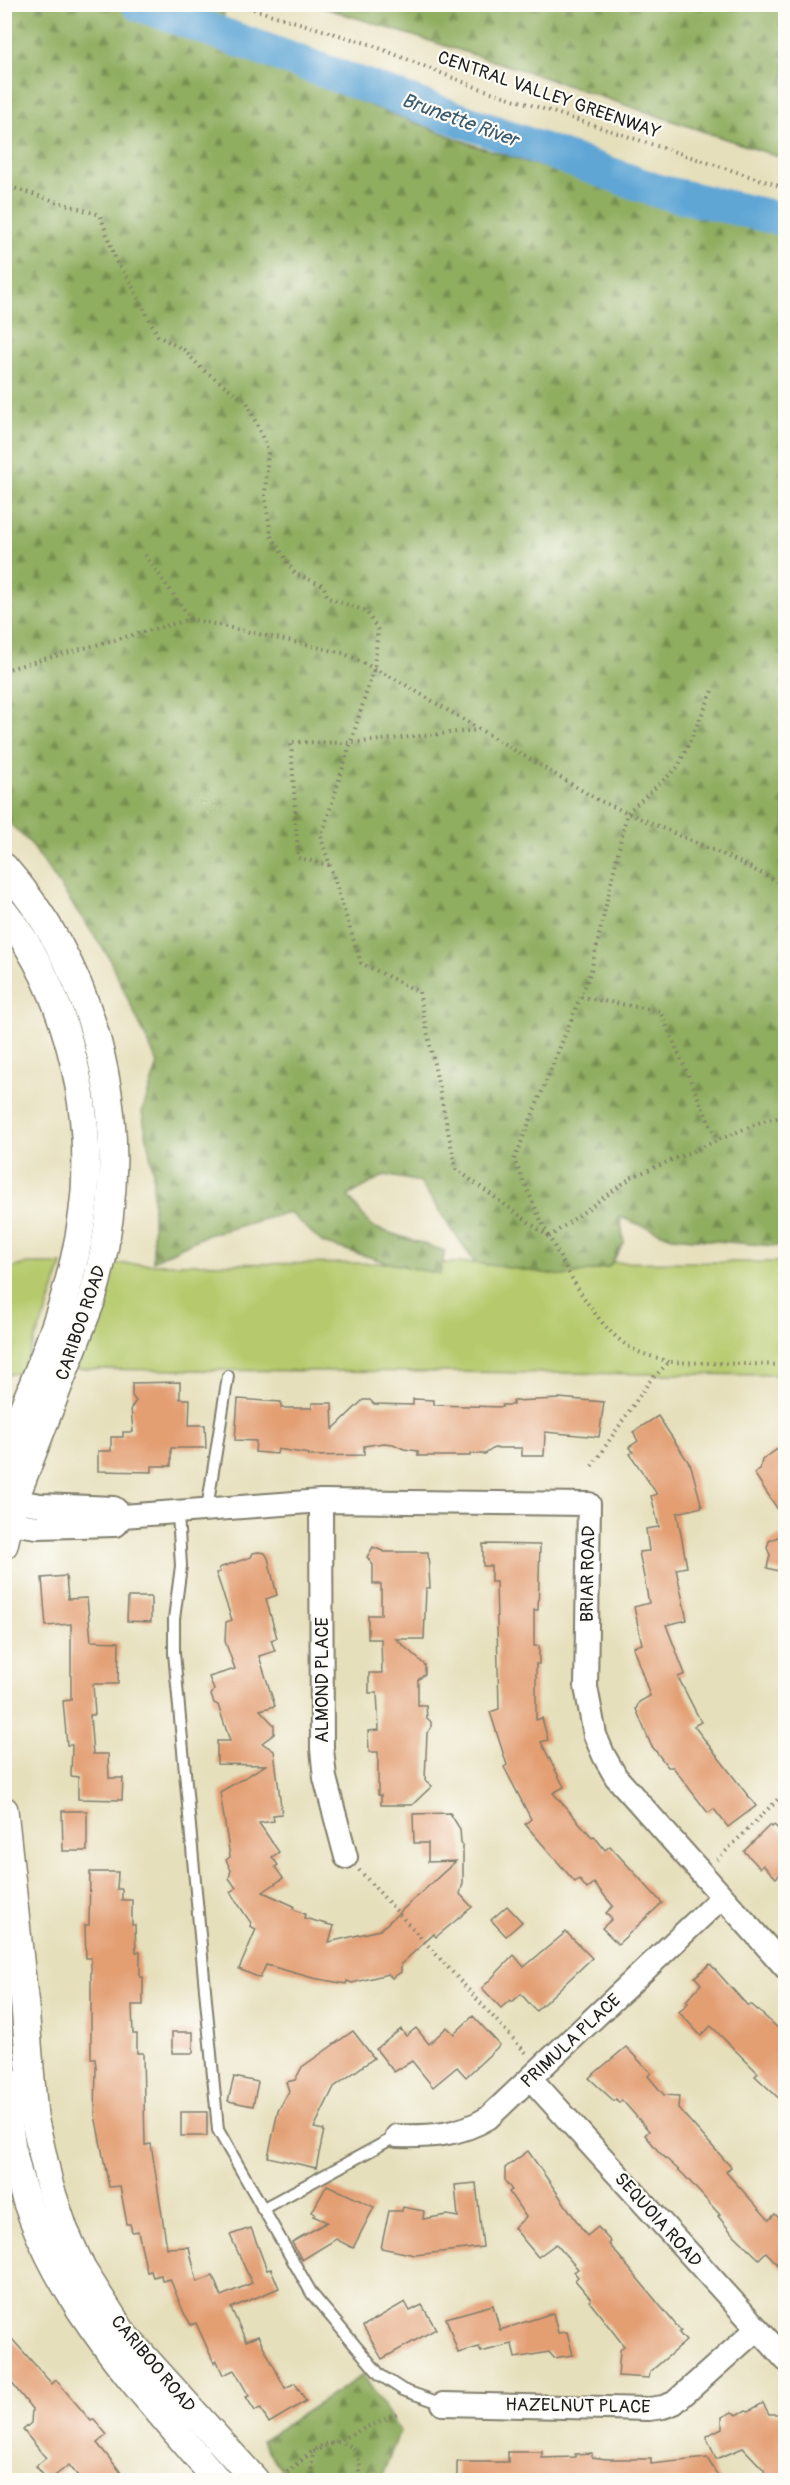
<svg xmlns="http://www.w3.org/2000/svg" width="790" height="2485" viewBox="0 0 790 2485" font-family="Pangolin,sans-serif">
  <defs>
    <pattern id="forest-firs" width="22" height="20" patternUnits="userSpaceOnUse" patternTransform="scale(1.5)"><rect width="22" height="20" fill="#90ae60"/><path d="M5 1l3.5 6h-7zM16 11l3.5 6h-7z" fill="#758d4e"/></pattern>
  </defs>
  <rect width="100%" height="100%" fill="#fdfcf7"/>
  <filter id="ink" filterUnits="userSpaceOnUse"><feTurbulence type="fractalNoise" baseFrequency=".0167" numOctaves="2"/><feDisplacementMap in="SourceGraphic" scale="12" xChannelSelector="R" yChannelSelector="G"/><feConvolveMatrix kernelMatrix="1 2 1 2 8 2 1 2 1" color-interpolation-filters="sRGB"/></filter>
  <filter id="wash" filterUnits="userSpaceOnUse"><feTurbulence type="fractalNoise" baseFrequency=".008" numOctaves="4" result="noise"/><feDisplacementMap in="SourceGraphic" scale="24" xChannelSelector="R" yChannelSelector="G"/><feGaussianBlur stdDeviation="1.35" result="paint"/><feColorMatrix in="noise" values="0 0 0 0 0 0 0 0 0 0 0 0 0 0 0 0 0 1.4 0 .05"/><feComposite in="paint" operator="in"/></filter>
  <g filter="url(#wash)">
    <rect width="100%" height="100%" fill="#e6dfbb"/>
    <g fill="#b6ca6d" stroke="#697344" stroke-width="1.5">
      <path d="M785 1262V1375L76 1369 111 1264Z"/>
      <path d="M25 1264H62L47 1310 22 1371 5 1376V1270Z"/>
    </g>
    <g fill="url(#forest-firs)" stroke="#56653e" stroke-width="1.5">
      <path d="M4 5H216L224 8 222 48 476 146 611 188 785 233V1247L672 1237 620 1217 624 1243 609 1267 564 1276 475 1263 420 1182 385 1175 348 1196 372 1227 445 1251 440 1274 389 1263 323 1243 289 1212 204 1236 153 1261V1170L142 1112 158 1064 107 954 31 844 5 819Z"/>
      <path d="M315 5H785V159L516 68Z"/>
      <path d="M363 2375 400 2431 380 2480H289L261 2441Z"/>
    </g>
    <g fill="none" stroke-linecap="round" stroke-linejoin="round">
      <path stroke="#5fa6d5" stroke-width="34" d="M138 4 658 191 786 220"/>
    </g>
    <g id="blocks">
      <g fill="#e39e72">
        <path d="M180 1382V1399H190L189 1425H205L206 1448H171V1466H152V1472L98 1471V1451H111V1437H123V1432H133L131 1408 136 1401 132 1396V1383Z"/>
        <path d="M559 1398 604 1402 599 1437 545 1432 544 1456H522V1448H494L485 1454H470V1456H418V1451L404 1449 393 1444 384 1443 364 1446V1455L309 1456V1454L278 1449 277 1454 255 1452 256 1441 235 1440 238 1399 281 1402V1408H312V1403H332L333 1429 363 1400H370L374 1404 413 1405V1399L434 1400V1405L502 1407V1405H513V1401L559 1399Z"/>
        <path d="M658 1416 691 1466 702 1507 677 1513 687 1567 676 1569 687 1620 666 1625 685 1674 678 1677 701 1722 694 1726 756 1806 728 1827 714 1809 708 1813 673 1767H668L651 1745 636 1709 639 1702 650 1696 633 1647 642 1644 634 1607 649 1603 639 1552 649 1551 646 1529 659 1527 651 1496 657 1494 630 1454 633 1452 629 1447 638 1441 633 1432Z"/>
        <path d="M786 1443V1522L754 1473 760 1469 762 1460Z"/>
        <path d="M786 1533V1573L767 1568 770 1555 767 1548 769 1541Z"/>
        <path d="M483 1544 540 1545 538 1610H534V1646H539V1664H536V1720L542 1718 548 1740 541 1742 564 1787 553 1793 592 1837 594 1836 605 1850 610 1846 662 1903 618 1944 602 1928 612 1919 606 1913 613 1906 594 1883 587 1889 579 1879 575 1882 525 1824 531 1819 504 1767 507 1765 490 1712 499 1709 496 1582H491V1566H483Z"/>
        <path d="M373 1547 385 1552H428L430 1588H426L424 1639H396L425 1665V1674L418 1680V1705H426L427 1718 431 1722V1728L427 1733 425 1780 432 1786 412 1805H381V1795H378V1752H369L368 1731 379 1730 377 1693H369V1673H382L381 1639H368V1615H381V1584H373V1565L367 1557Z"/>
        <path d="M258 1552 265 1553 268 1558 277 1595 266 1599 277 1638 271 1640 275 1651 259 1656 275 1706 260 1710 274 1725V1734L262 1743 274 1751 282 1814 273 1815 274 1821 259 1823 279 1852 272 1857 278 1865 275 1867 283 1878 263 1892 294 1906 293 1909 305 1914 304 1918 334 1926 329 1942 380 1930 456 1861 428 1862V1843H414L413 1814 450 1813 460 1829 461 1843 463 1846V1883L460 1894 472 1907 436 1937 434 1934 401 1964V1972L392 1978 388 1974 352 1983 347 1981 346 1984 313 1978 266 1965 260 1978 239 1969 256 1929 250 1926 251 1923 230 1892 236 1888 229 1878 231 1870 226 1860 230 1857 220 1792 266 1765 217 1764V1741H230L218 1705 214 1703 211 1695 214 1690 209 1677 235 1669 225 1641 226 1622 232 1620 216 1573 220 1572 219 1568 251 1557 253 1553Z"/>
        <path d="M66 1576 68 1599 87 1598 91 1641 119 1642 118 1684H93L95 1715H90L93 1754H108L109 1778H123L122 1800 78 1799V1777L71 1776 72 1745H67L63 1701 71 1700V1624L46 1626 42 1578Z"/>
        <path d="M128 1597H151V1622L127 1621Z"/>
        <path d="M62 1811H87V1851H63Z"/>
        <path d="M770 1825 772 1827 774 1825 786 1836V1868L776 1878 763 1865 760 1868 744 1851Z"/>
        <path d="M90 1872H118L117 1889H122V1900H132V1925H135L136 1952H140V1977H143V2005H132L133 2034H137V2053H143L145 2145 151 2144 167 2248 189 2247 197 2282 213 2276 221 2296 252 2283 230 2235 251 2228 267 2270 271 2269 279 2288 231 2308 246 2341 258 2336 285 2388 295 2383 306 2401 269 2423 260 2408 255 2411 246 2397 249 2396 234 2370 223 2375 217 2361 214 2363 196 2323 191 2325 184 2313 170 2279 162 2281 161 2275 153 2277 151 2271 147 2272 138 2231 132 2232 130 2224H127L120 2186 109 2187 95 2115 96 2067 95 2059H91V1958H86L85 1925H89Z"/>
        <path d="M507 1906 522 1922 506 1936 491 1920Z"/>
        <path d="M566 1932 592 1958 536 2011 521 1994 512 2002 510 2000 501 2008 482 1988 514 1955 524 1967Z"/>
        <path d="M710 1964 747 2005H752L786 2035V2105L755 2076 758 2073 711 2026 701 2036 679 2012 688 2003 686 2001 701 1984 695 1977Z"/>
        <path d="M473 2016 500 2045 466 2077 457 2067 433 2087 412 2061 394 2072 376 2049 401 2029 406 2036 416 2028 429 2044 447 2027 454 2034Z"/>
        <path d="M353 2031 374 2058 334 2087 314 2128 324 2130 316 2168 268 2157 278 2111 289 2091 286 2082 295 2080 302 2067Z"/>
        <rect x="172" y="2032" width="21" height="21"/>
        <path d="M626 2047 651 2073 648 2076 664 2095 679 2096 678 2108 731 2167 726 2172 769 2220 775 2214 786 2225V2273L766 2252 759 2259 731 2232 718 2216 720 2215 684 2175 659 2152 645 2135 649 2131 622 2100 619 2103 616 2099 614 2101 589 2078Z"/>
        <path d="M234 2077 258 2082 253 2106 228 2101Z"/>
        <rect x="181" y="2112" width="26" height="24"/>
        <path d="M528 2151 587 2236 598 2227 611 2242 609 2244 681 2331 679 2333 686 2341 650 2372 649 2378 618 2376 620 2350 624 2346 589 2301 591 2299 575 2280 578 2277 574 2272 578 2269 556 2244 538 2257 514 2228 526 2217 509 2192 512 2190 505 2181V2168Z"/>
        <path d="M476 2183 483 2247 415 2255 381 2248 389 2211H402L403 2207 424 2211 423 2219 447 2215 458 2217 455 2185Z"/>
        <path d="M327 2185 374 2207 353 2248 336 2239 302 2260 292 2242 327 2222 313 2216 315 2214 312 2212Z"/>
        <path d="M405 2302 410 2311 422 2305 436 2329 382 2359 363 2326Z"/>
        <path d="M493 2305 500 2330 553 2313 558 2333 567 2332 573 2355 554 2358 549 2352 515 2358 512 2344 481 2352 479 2347 458 2353 446 2318Z"/>
        <path d="M4 2330 52 2384 56 2380 91 2421 94 2419 107 2435 97 2443 128 2481H82L69 2465 48 2481 36 2466 46 2458 23 2430 31 2423 32 2409 4 2373Z"/>
        <path d="M763 2403 769 2414H782L786 2420V2481H767L764 2470 743 2448 716 2459 706 2436 722 2428V2417L732 2412 737 2415 746 2410 749 2411Z"/>
        <path d="M508 2452H542V2458L575 2457V2454L592 2453V2457L606 2459H651V2464L707 2458 721 2481H457V2462H508Z"/>
      </g>
    </g>
  </g>
  <g filter="url(#ink)">
    <use href="#blocks" fill-opacity="0" stroke="#817e6c" stroke-width="1.5"/>
    <g fill="none" stroke-linecap="round" stroke-linejoin="round">
      <defs>
        <g id="service">
          <path d="M207 1509 228 1376"/>
          <path d="M178 1513 181 1566 174 1619V1653L218 2130 312 2294 380 2375 403 2390 443 2404"/>
          <path d="M262 2209 397 2136"/>
        </g>
        <g id="minor">
          <path d="M4 1499 41 1505 114 1508 123 1516"/>
          <path d="M321 1501 322 1749 325 1778 346 1857"/>
          <path d="M4 1522 37 1527 115 1525 123 1516 321 1501 589 1504 586 1687 595 1735 604 1756 616 1777 786 1968"/>
          <path d="M531 2079 786 2360"/>
          <path d="M397 2136C430 2137 460 2135 488 2118L721 1898"/>
          <path d="M443 2404 649 2409 663 2407 674 2403 757 2329"/>
        </g>
        <g id="tertiary">
          <path d="M4 867C109 987 137 1148 92 1299L14 1501 4 1545"/>
          <path d="M4 912C64 986 91 1097 85 1191 82 1228 74 1266 63 1302 47 1354 24 1405 4 1456"/>
          <path d="M4 1810 25 2007 34 2117 50 2187 64 2229 82 2269 124 2335 255 2480"/>
          <path d="M4 2076C7 2102 8 2128 13 2153 42 2289 131 2378 217 2480"/>
        </g>
      </defs>
      <use href="#service" stroke="#817e6c" stroke-width="14"/>
      <use href="#minor" stroke="#817e6c" stroke-width="26"/>
      <use href="#tertiary" stroke="#817e6c" stroke-width="30"/>
      <g stroke="#817e6c" stroke-width="4" stroke-dasharray="1.5 4.5" stroke-linecap="butt">
        <path d="M236 4 369 44 473 86 786 188"/>
        <path d="M4 185 100 215 117 263 128 278 158 336 184 350 202 369 247 402 268 450 265 495 271 536 295 574 323 585 328 598 366 611 378 630 374 668 321 838 361 963 419 992 456 1169 549 1237"/>
        <path d="M145 555 191 619"/>
        <path d="M4 670 191 619 343 653 399 681 598 800 733 859 786 886"/>
        <path d="M329 865 298 858 291 742 351 743 479 730"/>
        <path d="M581 997 660 1011 716 1138"/>
        <path d="M548 1236 514 1160 591 971 627 813 678 767 714 688"/>
        <path d="M669 1362C659 1358 648 1356 639 1352 599 1335 569 1273 549 1237L632 1177 763 1121 786 1116"/>
        <path d="M592 1466 649 1382 669 1362 786 1365"/>
        <path d="M717 1860 786 1791"/>
        <path d="M359 1870 528 2055"/>
        <path d="M353 2448C361 2459 362 2470 355 2480"/>
        <path d="M278 2480 312 2452"/>
        <path d="M316 2480 311 2472 313 2452 400 2412"/>
      </g>
      <use href="#service" stroke="#fff" stroke-width="10"/>
      <use href="#minor" stroke="#fff" stroke-width="22"/>
      <use href="#tertiary" stroke="#fff" stroke-width="27"/>
      <path stroke="#817e6c" stroke-width="4" stroke-dasharray="1.5 4.5" stroke-linecap="butt" d="M278 2480C299 2464 326 2428 353 2448"/>
    </g>
  </g>
  <g text-anchor="middle" dominant-baseline="central" stroke-width="4.5" stroke-linejoin="round" paint-order="stroke">
    <g font-size="18" fill="#1c1c1c" stroke="#fdfcf7">
      <text transform="translate(549 95) rotate(19)">CENTRAL VALLEY GREENWAY</text>
      <text transform="translate(81 1323) rotate(-71)">CARIBOO ROAD</text>
      <text transform="translate(588 1574) rotate(-89)">BRIAR ROAD</text>
      <text transform="translate(322 1680) rotate(-90)">ALMOND PLACE</text>
      <text transform="translate(571 2041) rotate(-43)">PRIMULA PLACE</text>
      <text transform="translate(658 2220) rotate(48)">SEQUOIA ROAD</text>
      <text transform="translate(153 2364) rotate(50)">CARIBOO ROAD</text>
      <text transform="translate(578 2406) rotate(1)">HAZELNUT PLACE</text>
    </g>
    <g font-size="20" font-style="italic" fill="#3a5a6f" stroke="#fdfcf7">
      <text transform="translate(460 120) rotate(20)">Brunette River</text>
    </g>
  </g>
  <rect width="790" height="2485" fill="none" stroke="#fdfcf7" stroke-width="24"/>
</svg>
